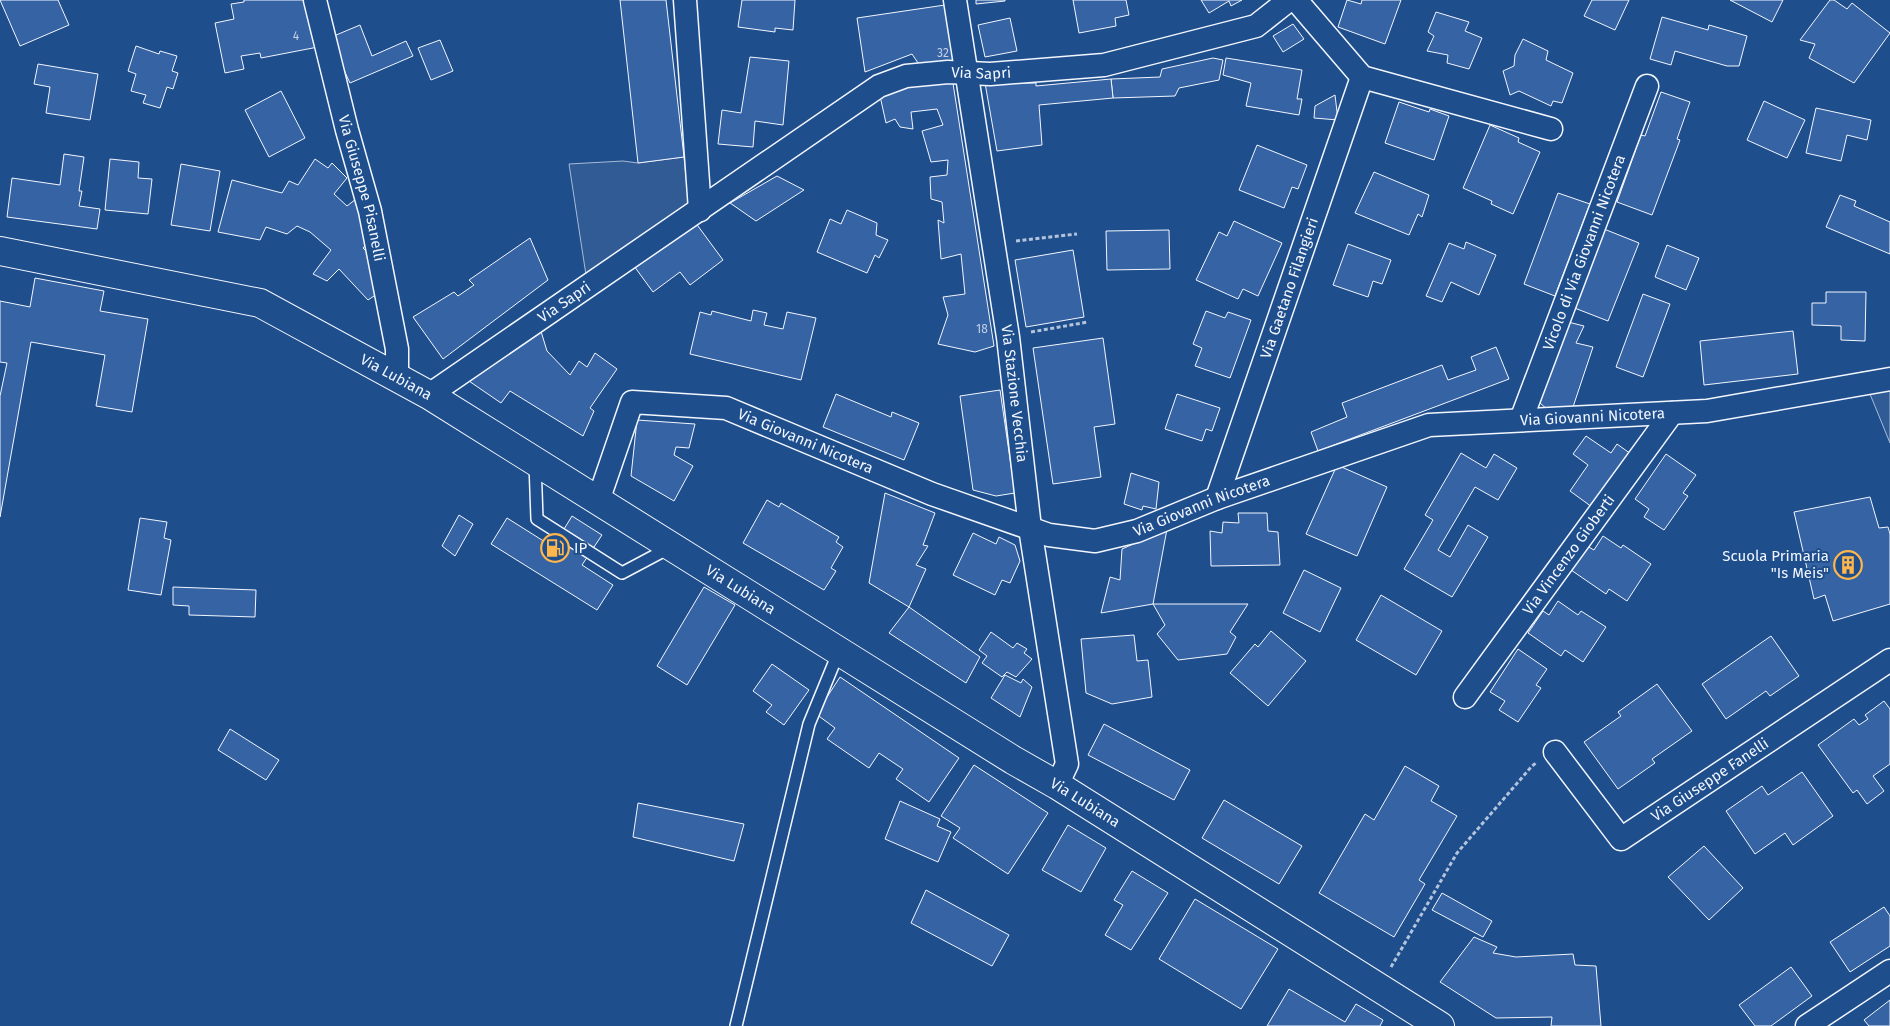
<svg xmlns="http://www.w3.org/2000/svg" width="1890" height="1026" viewBox="0 0 1890 1026" font-family="'Fira Sans',sans-serif">
  <rect width="100%" height="100%" fill="#1f4e8c"/>
  <g fill="#305b95" stroke="#a8bbd7">
    <path d="M684 157 689 207 586 275 569 164 623 161 638 163Z"/>
    <path d="M1890 369V443L1861 372Z"/>
  </g>
  <g fill="#3563a3" stroke="#f2f6ff">
    <path d="M0 0H58L69 25 20 46Z"/>
    <path d="M244 0H308L318 47 261 58 260 53 241 56 244 69 225 73 215 23 234 19 231 4 244 2Z"/>
    <path d="M620 0H666L684 157 638 163Z"/>
    <path d="M742 0H795L793 30 775 28V32L738 27Z"/>
    <path d="M976 0H1005V1L976 4Z"/>
    <path d="M1073 0H1126L1129 15 1115 18 1116 26 1079 33Z"/>
    <path d="M1201 0H1242L1231 6 1229 1 1209 13Z"/>
    <path d="M1347 0 1361 4 1362 0H1401L1385 44 1338 27Z"/>
    <path d="M1592 0H1629L1615 30 1584 16Z"/>
    <path d="M1730 0H1783L1772 22Z"/>
    <path d="M1830 0H1834L1847 9 1852 3 1890 33 1854 83 1809 58 1815 44 1800 40Z"/>
    <path d="M945 5 955 67 922 69 912 54 865 72 857 18Z"/>
    <path d="M1436 12 1469 22 1465 31 1482 38 1469 69 1447 63 1448 55 1427 51 1434 36 1428 32Z"/>
    <path d="M1662 17 1708 30 1709 25 1747 36 1739 66H1727L1675 51 1671 65 1650 59Z"/>
    <path d="M1010 18 1017 51 985 57 978 25Z"/>
    <path d="M1293 24 1304 39 1283 52 1273 36Z"/>
    <path d="M360 25 372 56 406 41 413 56 350 83 329 38Z"/>
    <path d="M1523 39 1548 51 1546 60 1573 73 1562 103 1553 101 1551 106 1519 91 1510 95 1503 71 1514 66 1515 55Z"/>
    <path d="M440 40 453 71 431 80 418 48Z"/>
    <path d="M136 46 159 54 160 51 177 56 172 71 178 73 173 89 167 87 160 108 143 103 146 95 131 91 136 74 128 71Z"/>
    <path d="M750 57 789 61 783 125 755 121 753 147 718 144 722 110 741 113Z"/>
    <path d="M1213 58 1223 60 1219 80 1179 88 1175 96 1113 98 1111 79 1160 77 1162 69Z"/>
    <path d="M1226 58 1302 70 1297 99H1302L1299 115 1246 106 1251 83 1223 75Z"/>
    <path d="M38 64 98 74 90 120 46 113 50 87 34 84Z"/>
    <path d="M952 77 994 346 975 352 938 344 948 315 943 297 965 294 961 254 941 259 938 220 944 223 942 202 931 199 930 177 947 175 948 160 931 162 922 131 943 125 937 109 911 112 913 129 900 127 895 119 886 123 880 96 910 83Z"/>
    <path d="M1111 79 1113 98 1039 105 1042 145 997 151 985 83H1036V86Z"/>
    <path d="M281 91 305 138 269 157 245 110Z"/>
    <path d="M1661 92 1690 102 1677 139 1680 140 1652 215 1617 202 1641 135 1645 136Z"/>
    <path d="M1335 95 1338 120 1314 118 1315 106Z"/>
    <path d="M1764 101 1805 120 1787 158 1747 140Z"/>
    <path d="M1399 102 1429 112 1430 109 1449 116 1434 160 1385 143Z"/>
    <path d="M1816 108 1871 120 1867 140 1847 135 1841 161 1806 153Z"/>
    <path d="M1490 125 1519 138 1518 142 1540 152 1513 214 1491 204 1492 201 1463 188Z"/>
    <path d="M1257 145 1307 165 1298 189 1292 187 1284 208 1239 190Z"/>
    <path d="M64 154 84 157 79 191H82L79 206 100 209 97 229 7 217 12 178 60 185Z"/>
    <path d="M110 159 139 162 138 178 152 179 148 214 105 210Z"/>
    <path d="M315 159 328 168 332 163 347 178 334 194 347 206 361 195 373 237 363 248 373 258 369 264 379 273 380 292 368 300 339 269 327 281 313 274 331 250 310 232 297 226 287 234 266 227 260 240 218 232 232 180 282 193 289 181 298 185Z"/>
    <path d="M181 164 220 171 210 231 171 225Z"/>
    <path d="M1374 172 1429 195 1422 217 1418 214 1409 235 1355 213Z"/>
    <path d="M777 176 804 190 756 221 730 203Z"/>
    <path d="M1558 193 1590 204 1555 296 1524 284Z"/>
    <path d="M1840 195 1856 201 1854 206 1890 222V254L1826 227Z"/>
    <path d="M847 210 877 223 876 235 888 240 879 258 875 255 867 273 817 252 830 219 841 224Z"/>
    <path d="M1234 221 1282 243 1258 296 1243 289 1238 299 1196 280 1219 232 1227 236Z"/>
    <path d="M695 222 723 260 690 285 680 272 653 292 634 266Z"/>
    <path d="M1604 229 1639 243 1608 321 1572 307Z"/>
    <path d="M1169 230 1170 269 1107 270 1106 231Z"/>
    <path d="M530 238 548 280 443 359 413 317 454 292 458 296 474 285 469 280Z"/>
    <path d="M1466 242 1496 255 1479 295 1451 282 1442 302 1426 296 1449 243 1464 249Z"/>
    <path d="M1348 244 1391 260 1382 284 1373 281 1368 297 1333 285Z"/>
    <path d="M1667 245 1699 258 1686 290 1655 277Z"/>
    <path d="M1073 250 1084 317 1026 327 1015 260Z"/>
    <path d="M35 278 104 291 100 311 148 319 132 412 96 406 105 355 31 342 0 517V396L7 363 0 362V301L30 307Z"/>
    <path d="M1826 292H1866L1865 341 1841 340V326L1812 325V303H1826Z"/>
    <path d="M1643 294 1670 304 1643 377 1616 367Z"/>
    <path d="M753 310 767 313 764 325 783 329 787 312 816 318 801 380 690 354 700 312 711 315 712 311 751 321Z"/>
    <path d="M1206 311 1225 318 1228 312 1251 320 1230 378 1195 366 1202 348 1193 344Z"/>
    <path d="M1564 321 1584 326 1576 343 1593 347 1571 413 1548 410 1540 403Z"/>
    <path d="M540 328 547 351 570 375 579 361 587 367 595 353 617 369 590 408 594 411 583 436 510 391 501 403 466 379Z"/>
    <path d="M1793 331 1798 374 1704 385 1700 341Z"/>
    <path d="M1103 338 1115 424 1094 427 1101 477 1053 484 1033 348Z"/>
    <path d="M1496 347 1509 379 1318 451 1311 432 1347 417 1342 403 1442 365 1448 380 1476 370 1471 357Z"/>
    <path d="M1000 390 1015 493 996 496 973 490 960 396Z"/>
    <path d="M836 394 891 417 892 412 919 423 904 460 823 427Z"/>
    <path d="M1177 394 1220 408 1212 431 1206 429 1202 441 1165 429Z"/>
    <path d="M637 420 695 424 689 448 676 447 674 455 693 466 674 501 631 476Z"/>
    <path d="M1586 436 1611 453 1617 444 1631 454 1592 507 1570 491 1588 465 1573 454Z"/>
    <path d="M1461 453 1486 468 1494 454 1517 468 1498 500 1475 487 1438 550 1450 557 1468 525 1488 537 1452 597 1404 569 1433 520 1425 515Z"/>
    <path d="M1666 454 1696 475 1683 493 1688 496 1664 530 1644 517 1649 509 1635 499Z"/>
    <path d="M1337 465 1387 487 1357 556 1306 534Z"/>
    <path d="M1131 473 1159 482 1156 509 1143 506 1142 510 1124 504Z"/>
    <path d="M885 493 935 513 923 545 928 546 916 565 926 569 909 607 869 583Z"/>
    <path d="M1870 497 1879 528 1888 527 1890 534V604L1833 621 1825 595 1814 599 1794 512Z"/>
    <path d="M767 500 779 507 781 503 839 537 836 542 843 547 831 568 836 571 824 590 743 543Z"/>
    <path d="M1238 513H1267L1268 531 1278 532 1280 565 1211 566 1210 531 1222 533 1223 522 1239 523Z"/>
    <path d="M459 515 473 524 455 556 442 546Z"/>
    <path d="M572 516 602 535 582 565 613 585 597 610 491 544 507 518 553 547Z"/>
    <path d="M140 518 167 522 164 538 171 540 161 595 128 590Z"/>
    <path d="M1167 529 1153 604 1101 613 1110 577 1120 580 1122 549Z"/>
    <path d="M973 533 996 544 999 537 1015 545 1020 561 1010 583 1002 580 995 595 953 575Z"/>
    <path d="M1603 536 1621 548 1623 545 1651 564 1627 601 1609 589 1606 594 1571 570 1587 546 1594 550Z"/>
    <path d="M1304 570 1341 588 1320 632 1283 613Z"/>
    <path d="M173 587 256 590 255 617 189 615V606L173 605Z"/>
    <path d="M704 587 735 605 687 685 657 666Z"/>
    <path d="M1381 595 1442 631 1416 675 1356 640Z"/>
    <path d="M1558 601 1578 615 1581 611 1606 627 1583 662 1565 650 1561 656 1528 633 1543 611 1549 615Z"/>
    <path d="M1153 604H1248L1230 632 1236 637 1227 654 1178 660 1157 634 1165 625Z"/>
    <path d="M909 607 980 657 966 683 889 633Z"/>
    <path d="M1271 631 1306 661 1268 706 1230 673 1255 644 1258 647Z"/>
    <path d="M991 632 1013 648 1017 643 1027 649 1024 653 1032 659 1016 677 1007 672 1002 677 982 663 987 656 979 650Z"/>
    <path d="M1134 635 1137 661 1148 660 1152 697 1112 704 1086 693 1081 639Z"/>
    <path d="M1771 636 1799 676 1770 696 1766 691 1726 719 1702 684Z"/>
    <path d="M1518 649 1547 669 1536 685 1541 688 1518 722 1499 710 1505 701 1490 692Z"/>
    <path d="M772 664 809 690 784 725 766 712 772 705 753 691Z"/>
    <path d="M1005 675 1021 683 1023 679 1032 687 1020 717 991 698Z"/>
    <path d="M840 677 959 758 929 802 896 779 903 769 879 753 869 768 827 739 835 728 816 714Z"/>
    <path d="M1657 684 1692 731 1652 759 1655 763 1618 789 1584 742 1621 716 1618 712Z"/>
    <path d="M1884 701 1890 709V764L1873 776 1884 791 1867 804 1857 790 1853 793 1818 745 1854 719 1859 725 1868 719 1865 715Z"/>
    <path d="M1104 724 1190 770 1174 800 1088 755Z"/>
    <path d="M230 729 279 760 266 780 218 750Z"/>
    <path d="M974 765 1048 813 1008 874 953 838 960 828 941 816Z"/>
    <path d="M1405 766 1439 786 1431 801 1457 816 1419 880 1425 884 1394 937 1319 893 1365 814 1374 820Z"/>
    <path d="M1802 772 1833 816 1793 845 1785 833 1755 854 1726 811 1762 786 1768 795Z"/>
    <path d="M1224 800 1302 846 1279 884 1202 838Z"/>
    <path d="M900 801 940 819 937 826 951 832 938 862 885 839Z"/>
    <path d="M638 803 744 824 734 861 633 837Z"/>
    <path d="M1068 825 1106 848 1081 892 1042 870Z"/>
    <path d="M1704 846 1743 888 1709 920 1668 877Z"/>
    <path d="M1132 871 1168 893 1131 950 1105 935 1123 905 1114 900Z"/>
    <path d="M926 890 1009 935 992 966 911 923Z"/>
    <path d="M1442 893 1492 921 1483 937 1432 910Z"/>
    <path d="M1195 899 1278 949 1241 1009 1159 959Z"/>
    <path d="M1884 907 1890 916V946L1850 972 1830 942Z"/>
    <path d="M1474 937 1497 947 1493 953 1516 957 1573 954 1575 965 1596 966 1601 1026H1551L1552 1017 1496 1018 1440 982Z"/>
    <path d="M1791 967 1812 996 1771 1026H1755L1739 1005Z"/>
    <path d="M1289 989 1345 1022 1356 1004 1383 1020 1380 1026H1267Z"/>
    <path d="M1890 1000V1026H1869L1864 1020Z"/>
  </g>
  <g fill="none" stroke-linecap="round" stroke-linejoin="round">
    <defs>
      <g id="service">
        <path d="M535 463 537 519 622 573 671 547"/>
        <path d="M736 1026 809 724 839 651"/>
      </g>
      <g id="minor">
        <path id="s1" d="M315 0 347 130 370 211 397 349V377"/>
        <path d="M685 0 700 210"/>
        <path id="s2" d="M955 0 1008 337 1030 528 1067 764 1057 785"/>
        <path d="M1296 0 1362 77 1551 129"/>
        <path id="s3" d="M429 395 879 86 906 76 948 72 990 74 1104 65 1256 26 1289 0"/>
        <path id="s4" d="M1521 420 1647 86"/>
        <path id="s5" d="M1217 498 1362 77"/>
        <path id="s6" d="M598 501 632 402 726 408 932 494 1049 535 1095 541 1137 531 1217 498 1429 425 1707 411 1890 379"/>
        <path id="s7" d="M1465 697 1672 413"/>
        <path id="s8" d="M1555 752 1621 839 1890 660"/>
        <path d="M1807 1026 1890 971"/>
      </g>
      <g id="tertiary">
        <path id="s9" d="M0 251 260 303 429 395 1013 760 1057 785 1440 1026"/>
      </g>
    </defs>
    <use href="#service" stroke="#f2f6ff" stroke-width="14"/>
    <use href="#minor" stroke="#f2f6ff" stroke-width="25"/>
    <use href="#tertiary" stroke="#f2f6ff" stroke-width="30"/>
    <g stroke="#b3c4dc" stroke-width="3" stroke-dasharray="4 2.5" stroke-linecap="butt">
      <path d="M1016 241 1077 234"/>
      <path d="M1031 332 1088 322"/>
      <path d="M1391 967 1457 853 1532 766 1536 763"/>
    </g>
    <use href="#service" stroke="#1f4e8c" stroke-width="11"/>
    <use href="#minor" stroke="#1f4e8c" stroke-width="22"/>
    <use href="#tertiary" stroke="#1f4e8c" stroke-width="28"/>
  </g>
  <defs>
    <symbol id="fuel-ring" viewBox="-11 -11 22 22"><circle r="9.5" fill="#1f4e8c" stroke="#ffb74d" stroke-width="1.5"/><path d="M-5.5-6h7V0h2V4h1.3V-2.5L3-4.5l.8-.8L6-3V5H2.5V1h-1V6h-7ZM-4.2-4.7v3.2H.2V-4.7Z" fill="#ffb74d"/></symbol>
    <symbol id="building-ring" viewBox="-11 -11 22 22"><circle r="9.5" fill="#1f4e8c" stroke="#ffb74d" stroke-width="1.5"/><path d="M-4-6H4V6H1V3H-1V6H-4ZM-2.5-4.3h1.7v1.8h-1.7ZM.8-4.3h1.7v1.8H.8ZM-2.5-1h1.7V.8h-1.7ZM.8-1h1.7V.8H.8Z" fill="#ffb74d"/></symbol>
  </defs>
  <g fill-rule="evenodd">
    <use href="#fuel-ring" x="539" y="532" width="32" height="32"/>
    <use href="#building-ring" x="1832" y="549" width="32" height="32"/>
  </g>
  <g text-anchor="middle" dominant-baseline="central" stroke-width="4" stroke-linejoin="round" paint-order="stroke">
    <g font-size="12" fill="#c3d1e8">
      <text x="296" y="36">4</text>
      <text x="943" y="53">32</text>
      <text x="982" y="329">18</text>
    </g>
    <g font-size="15" fill="#f2f6ff" stroke="#1f4e8c">
      <text stroke="none"><textPath href="#s3" startOffset="650">Via Sapri</textPath></text>
      <text stroke="none"><textPath href="#s1" startOffset="194">Via Giuseppe Pisanelli</textPath></text>
      <text stroke="none"><textPath href="#s4" startOffset="179">Vicolo di Via Giovanni Nicotera</textPath></text>
      <text stroke="none"><textPath href="#s5" startOffset="222">Via Gaetano Filangieri</textPath></text>
      <text stroke="none"><textPath href="#s3" startOffset="164">Via Sapri</textPath></text>
      <text stroke="none"><textPath href="#s9" startOffset="420">Via Lubiana</textPath></text>
      <text stroke="none"><textPath href="#s2" startOffset="398">Via Stazione Vecchia</textPath></text>
      <text stroke="none"><textPath href="#s6" startOffset="1110">Via Giovanni Nicotera</textPath></text>
      <text stroke="none"><textPath href="#s6" startOffset="285">Via Giovanni Nicotera</textPath></text>
      <text stroke="none"><textPath href="#s6" startOffset="705">Via Giovanni Nicotera</textPath></text>
      <text stroke="none"><textPath href="#s7" startOffset="176">Via Vincenzo Gioberti</textPath></text>
      <text stroke="none"><textPath href="#s9" startOffset="825">Via Lubiana</textPath></text>
      <text stroke="none"><textPath href="#s8" startOffset="216">Via Giuseppe Fanelli</textPath></text>
      <text stroke="none"><textPath href="#s9" startOffset="1230">Via Lubiana</textPath></text>
    </g>
    <g font-size="15" fill="#f2f6ff" stroke="#1f4e8c" text-anchor="start">
      <text x="574" y="548">IP</text>
      <text x="1829" y="556" text-anchor="end">Scuola Primaria<tspan x="1829" dy="17">"Is Meis"</tspan></text>
    </g>
  </g>
</svg>
